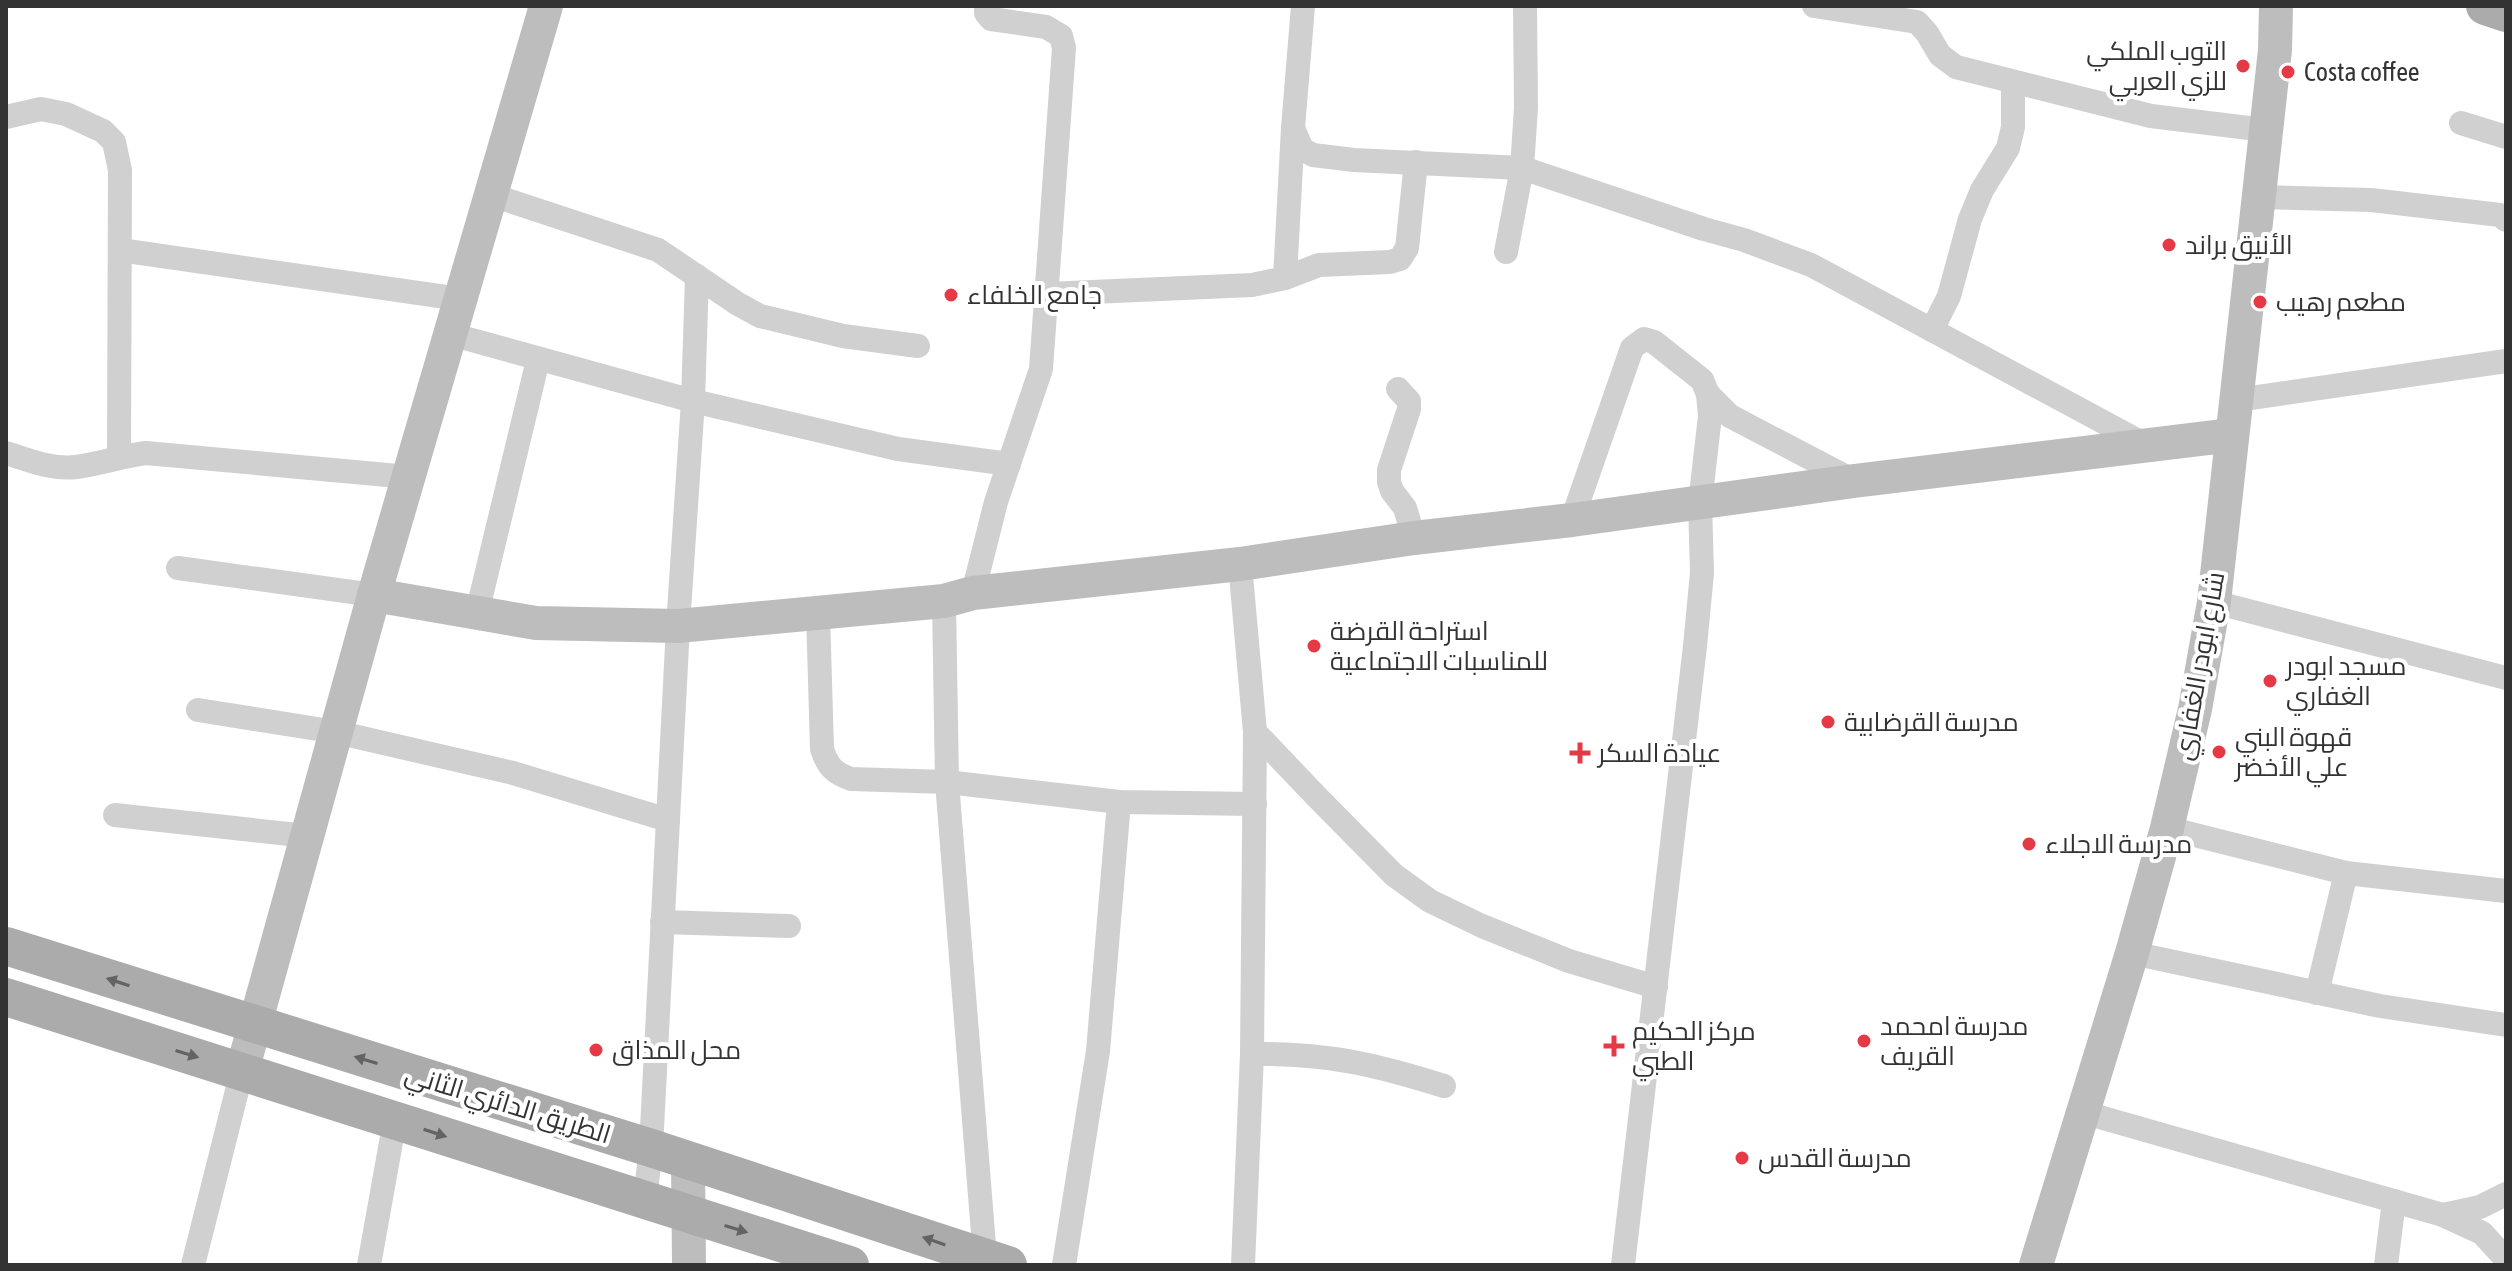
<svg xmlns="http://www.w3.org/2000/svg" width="2512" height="1271" viewBox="0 0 2512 1271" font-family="'Asap Condensed',Cairo,sans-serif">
  <rect width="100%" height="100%" fill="#fff"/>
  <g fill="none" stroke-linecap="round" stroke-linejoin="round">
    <g stroke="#d0d0d0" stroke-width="24">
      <path d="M1814 6 1917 22 1927 33 1940 55 1956 67 2151 116 2265 130"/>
      <path d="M6 117 41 109 66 114 103 131 114 142 120 170 119 456"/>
      <path d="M2461 123 2506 137"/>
      <path d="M1293 128 1302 149 1313 155 1354 160 1522 168 1704 229 1744 240 1811 265 2146 445"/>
      <path d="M492 195 658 250 738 304 760 316 843 336 918 346"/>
      <path d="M2260 197 2371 200 2500 215 2506 220"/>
      <path d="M120 250 460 299"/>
      <path d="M1506 252 1522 168 1526 108 1525 6"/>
      <path d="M1285 278 1293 128 1303 6"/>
      <path d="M1047 294 1252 285 1285 278 1319 265 1390 262 1400 259 1407 248 1416 162"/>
      <path d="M1932 330 1949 296 1970 219 1982 190 2008 148 2013 127V83"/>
      <path d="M450 334 693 401 898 449 1009 464"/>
      <path d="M1398 389 1409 401V409L1389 470V482L1392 491 1405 508 1414 538"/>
      <path d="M1708 394 1730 416 1854 481"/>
      <path d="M2237 400 2506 361"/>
      <path d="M6 453C29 460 52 470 76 467 100 464 122 456 146 453L409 477"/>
      <path d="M1572 520 1632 348 1644 339 1654 342 1702 380 1708 394 1710 416 1700 503 1702 573 1695 646 1623 1265"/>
      <path d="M1240 564 1255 732 1316 796 1394 875 1430 901 1482 926 1569 961 1656 987"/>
      <path d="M178 568 374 595"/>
      <path d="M973 593 996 502 1041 369 1064 48 1061 36 1046 27 991 19 986 13V6"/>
      <path d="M944 601 947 782 985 1258"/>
      <path d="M2214 602 2506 678"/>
      <path d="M477 613 538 360"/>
      <path d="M818 613 822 749C828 767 834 773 851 779L947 782 1119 802 1255 804"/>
      <path d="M198 710 336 732 513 773 668 820"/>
      <path d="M115 815 307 836"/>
      <path d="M2167 828 2346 873 2506 891"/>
      <path d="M662 922 789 926"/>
      <path d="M2132 953 2380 1006 2506 1025"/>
      <path d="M2317 993 2346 873"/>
      <path d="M1252 1054C1326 1053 1374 1064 1444 1086"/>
      <path d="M2082 1112 2443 1215 2482 1233 2506 1259"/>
      <path d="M645 1199 651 1148 678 626 693 401 697 276"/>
      <path d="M2443 1215 2480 1207 2506 1194"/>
      <path d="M193 1265 242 1071"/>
      <path d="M369 1265 395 1120"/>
      <path d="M1064 1265 1098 1051 1119 802"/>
      <path d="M1243 1265 1252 1054 1255 732"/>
      <path d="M2386 1265 2394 1201"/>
    </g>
    <g stroke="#bdbdbd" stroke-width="34">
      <path d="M374 595 536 623 678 626 944 601 973 593 1240 564 1414 538 1572 520 1854 481 2232 435"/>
      <path d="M242 1071 374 595 546 6"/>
      <path d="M688 1160 689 1265"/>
      <path d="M2036 1265 2132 953 2167 828 2195 709 2214 602 2275 50 2276 6"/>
    </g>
    <g stroke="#ababab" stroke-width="38">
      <path d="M2485 6 2506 13"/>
      <path d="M6 946 651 1148 1008 1265"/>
      <path d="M6 997 850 1265"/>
    </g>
  </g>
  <defs><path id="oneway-solid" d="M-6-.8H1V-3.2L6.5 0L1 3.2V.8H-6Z" transform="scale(2)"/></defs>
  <g fill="#636363">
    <use href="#oneway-solid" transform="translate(118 982) rotate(-162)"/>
    <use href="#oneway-solid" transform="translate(187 1054) rotate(17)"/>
    <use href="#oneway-solid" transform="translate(366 1060) rotate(-163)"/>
    <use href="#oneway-solid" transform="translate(435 1133) rotate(18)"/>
    <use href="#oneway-solid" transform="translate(736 1229) rotate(17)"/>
    <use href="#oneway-solid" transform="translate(934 1241) rotate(-161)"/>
  </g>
  <g fill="#e63946" stroke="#fff" stroke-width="3">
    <circle cx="2243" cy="66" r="8"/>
    <circle cx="2288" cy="72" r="8"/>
    <circle cx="2169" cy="245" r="8"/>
    <circle cx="951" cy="295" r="8"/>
    <circle cx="2260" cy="302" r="8"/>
    <circle cx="1314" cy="646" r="8"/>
    <circle cx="2270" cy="681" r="8"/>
    <circle cx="1828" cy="722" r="8"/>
    <circle cx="2219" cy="752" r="8"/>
    <path d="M1576 741h8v8h8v8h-8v8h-8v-8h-8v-8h8z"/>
    <circle cx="2029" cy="844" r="8"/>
    <circle cx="1864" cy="1041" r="8"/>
    <path d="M1610 1034h8v8h8v8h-8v8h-8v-8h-8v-8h8z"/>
    <circle cx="596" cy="1050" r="8"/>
    <circle cx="1742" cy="1158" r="8"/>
  </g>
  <g text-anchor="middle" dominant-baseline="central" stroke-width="8" stroke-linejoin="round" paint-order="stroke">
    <g font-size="26" fill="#333" stroke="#fff" text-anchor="start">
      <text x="2227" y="51" text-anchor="end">التوب الملكي<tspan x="2227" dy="30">للزي العربي</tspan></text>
      <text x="2304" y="72">Costa coffee</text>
      <text x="2185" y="245">الأنيق براند</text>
      <text x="967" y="295">جامع الخلفاء</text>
      <text x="2276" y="302">مطعم رهيب</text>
      <text x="1330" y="631">استراحة القرضة<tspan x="1330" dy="30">للمناسبات الاجتماعية</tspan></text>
      <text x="2286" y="666">مسجد ابودر<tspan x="2286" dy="30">الغفاري</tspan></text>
      <text x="1844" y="722">مدرسة القرضابية</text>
      <text x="2235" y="737">قهوة البني<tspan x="2235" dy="30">علي الأخضر</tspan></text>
      <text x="1598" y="753">عيادة السكر</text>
      <text x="2045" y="844">مدرسة الاجلاء</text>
      <text x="1880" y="1026">مدرسة امحمد<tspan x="1880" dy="30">القريف</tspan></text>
      <text x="1632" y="1031">مركز الحكيم<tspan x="1632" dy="30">الطبي</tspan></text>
      <text x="612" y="1050">محل المذاق</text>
      <text x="1758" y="1158">مدرسة القدس</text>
    </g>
    <g font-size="26" fill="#333" stroke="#fff">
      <text transform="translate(2199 666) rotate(-80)">شارع ابودر الغفاري</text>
      <text transform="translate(508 1104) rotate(17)">الطريق الدائري الثاني</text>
    </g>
  </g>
  <rect width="2512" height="1271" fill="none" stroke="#333333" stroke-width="16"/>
</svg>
